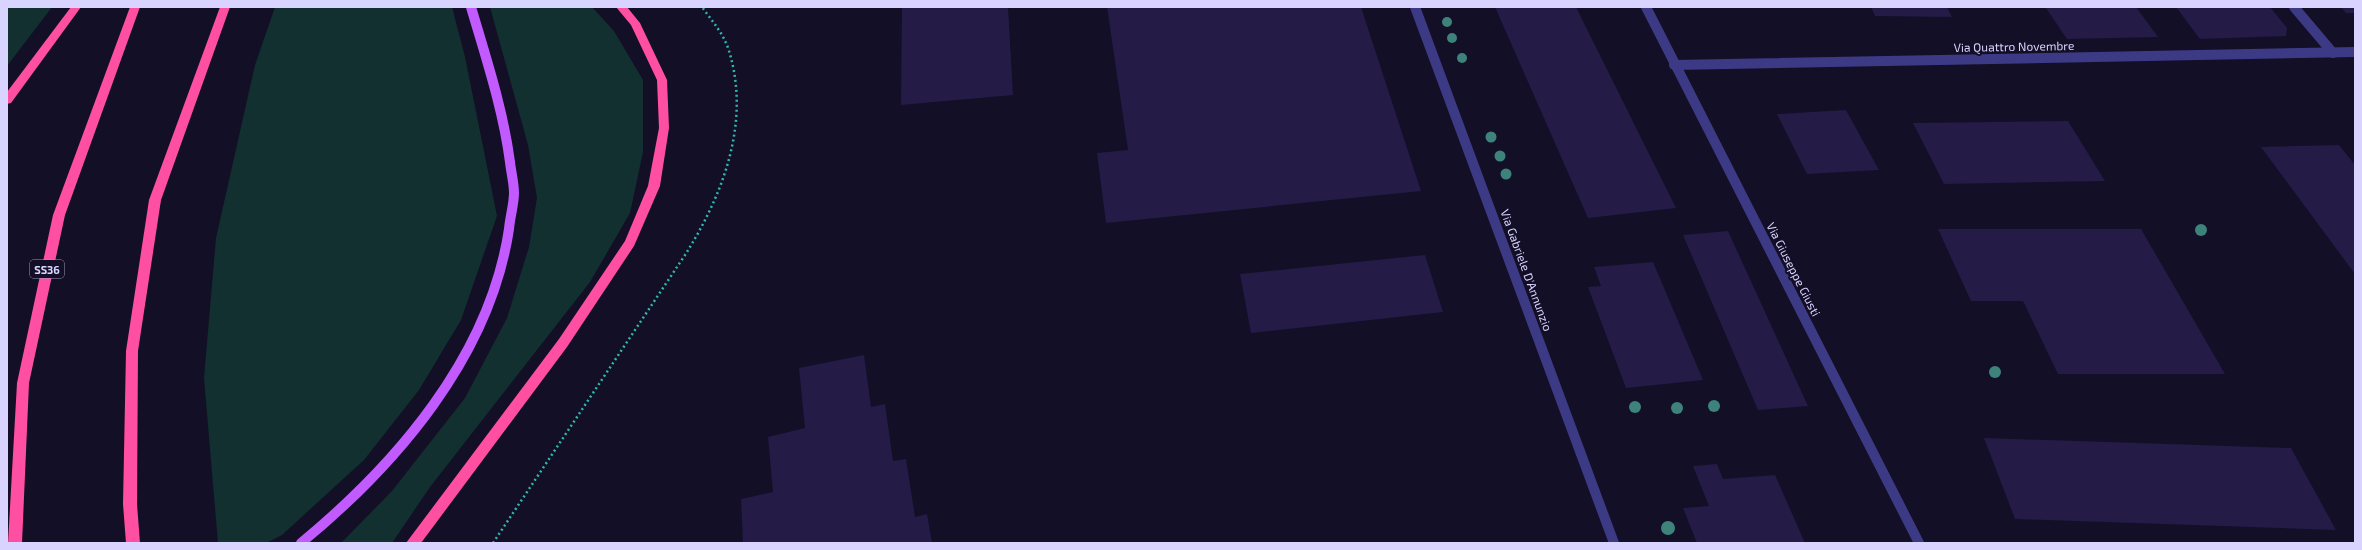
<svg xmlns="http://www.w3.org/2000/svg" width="2362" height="550" viewBox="0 0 2362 550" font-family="'Exo 2',sans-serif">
  <rect width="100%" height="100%" fill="#130f26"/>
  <g fill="#12302f">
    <path d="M7 7H52L7 66Z"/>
    <path d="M275 7H452L465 57 497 216 461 320 419 390 364 460 282 535 266 543H218L204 378 216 238 255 65Z"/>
    <path d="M490 7H592L614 31 643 80V152L630 213 590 282 430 487 392 543H341L392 491 465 398 507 318 529 247 537 198 528 145Z"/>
  </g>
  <g fill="#241b47">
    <path d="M902 7H1008L1013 95 901 105Z"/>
    <path d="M1107 7H1361L1421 191 1106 223 1097 153 1128 150Z"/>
    <path d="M1495 7H1576L1676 208 1588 218Z"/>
    <path d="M1871 7H1947L1952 17 1875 16Z"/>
    <path d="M2074 7H2136L2158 37 2067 39 2046 8Z"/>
    <path d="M2176 7H2270L2287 28 2286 36 2200 39Z"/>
    <path d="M2341 7H2355V13H2346Z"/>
    <path d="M1846 110 1879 170 1807 174 1777 114Z"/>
    <path d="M2068 121 2105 181 1944 184 1913 123Z"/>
    <path d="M2339 145 2355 165V274L2261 147Z"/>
    <path d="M1938 229H2141L2225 374H2058L2023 301H1971Z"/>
    <path d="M1728 231 1808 406 1758 410 1683 235Z"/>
    <path d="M1425 255 1443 312 1251 333 1240 274Z"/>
    <path d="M1653 262 1703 380 1626 388 1588 287 1601 286 1594 267Z"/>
    <path d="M864 355 871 407 885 404 893 461 906 459 915 517 927 514 932 543H743L741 499 773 492 768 437 805 428 799 368Z"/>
    <path d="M1984 438 2291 448 2336 530 2015 519Z"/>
    <path d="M1717 464 1723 479 1775 475 1805 543H1697L1683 508 1709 506 1693 466Z"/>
  </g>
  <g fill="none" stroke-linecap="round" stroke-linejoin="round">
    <path stroke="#2fb8b0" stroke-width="2.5" stroke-dasharray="2 3" stroke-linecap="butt" d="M493 543 685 255C723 195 751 122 729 51 724 34 712 21 702 7"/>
    <g stroke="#3d3a85" stroke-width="10">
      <path d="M1415 7 1614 543"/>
      <path d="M1646 7 1919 543"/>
      <path d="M2294 7 2333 53"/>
      <path d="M1674 65 2355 52"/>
    </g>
    <path stroke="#c25bff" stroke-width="10" d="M301 543C397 464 490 356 509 229 510 217 514 204 514 193 514 183 511 172 510 162 503 109 486 58 471 7"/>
    <g fill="#ff4fa3" fill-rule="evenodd">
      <path d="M71 7H81L11 103 7 104V92Z"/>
      <path d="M130 7H140L65 215 29 383 22 543H8L17 383 53 215Z"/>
      <path d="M220 7H230L161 200 138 351 137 504 140 543H126L123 504 126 351 149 200Z"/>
      <path d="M616 7H627L640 23 667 80 669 128 660 186 634 246 567 347 421 543H406L559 339 625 241 648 186 659 128 657 80 631 25Z"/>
    </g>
  </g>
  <g fill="#3d827b">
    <circle cx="1447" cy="22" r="5"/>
    <circle cx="1452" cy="38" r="5"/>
    <circle cx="1462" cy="58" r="5"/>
    <circle cx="1491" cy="137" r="5.5"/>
    <circle cx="1500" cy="156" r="5.5"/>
    <circle cx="1506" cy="174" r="5.5"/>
    <circle cx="2201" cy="230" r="6"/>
    <circle cx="1995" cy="372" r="6"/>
    <circle cx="1714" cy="406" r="6"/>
    <circle cx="1635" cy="407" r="6"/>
    <circle cx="1677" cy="408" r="6"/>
    <circle cx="1668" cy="528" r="7"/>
  </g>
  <g text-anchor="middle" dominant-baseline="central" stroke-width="4" stroke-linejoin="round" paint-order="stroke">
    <rect fill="#130f26" stroke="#9e99be" stroke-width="1" x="30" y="260" width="34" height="18" rx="3"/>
    <g font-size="11" font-weight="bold" fill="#d9d4ff">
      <text x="47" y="269">SS36</text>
    </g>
    <g font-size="12" fill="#d9d4ff" stroke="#130f26">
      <text transform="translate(2014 46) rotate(-1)">Via Quattro Novembre</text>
      <text transform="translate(1794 269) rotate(63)">Via Giuseppe Giusti</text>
      <text transform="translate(1527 270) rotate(70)">Via Gabriele D'Annunzio</text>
    </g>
  </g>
  <rect width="2362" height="550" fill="none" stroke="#d9d4ff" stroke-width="16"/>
</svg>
